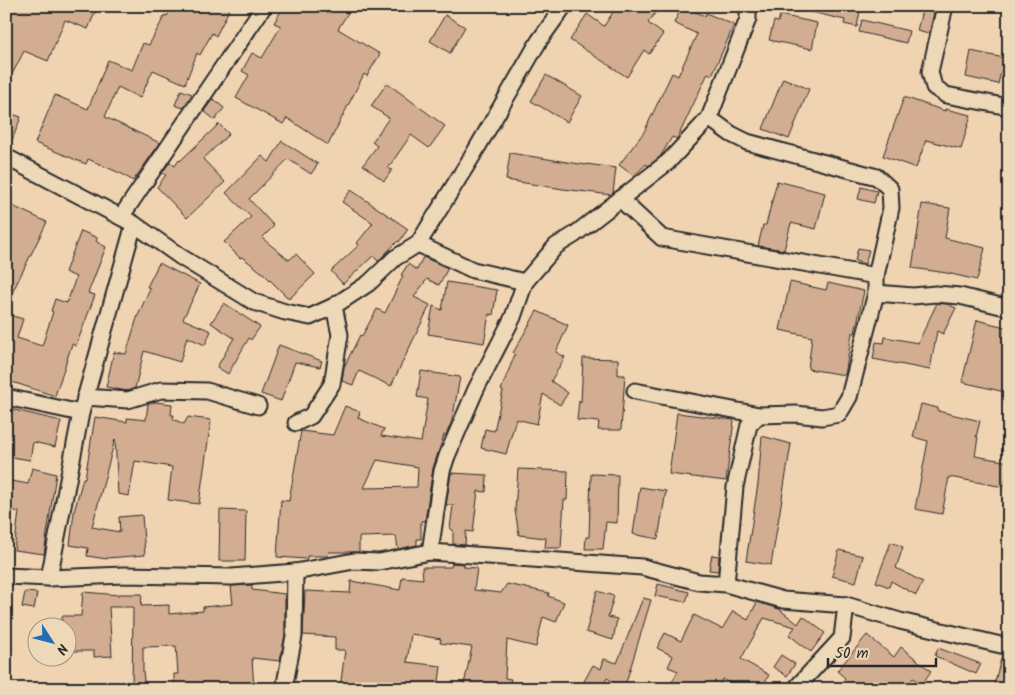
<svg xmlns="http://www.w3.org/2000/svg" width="1015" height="695" viewBox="0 0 1015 695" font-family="Kalam,sans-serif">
  <rect width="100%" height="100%" fill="#f0d4b2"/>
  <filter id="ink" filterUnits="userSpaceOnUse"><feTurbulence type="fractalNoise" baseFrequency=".02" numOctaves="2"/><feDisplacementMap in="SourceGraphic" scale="10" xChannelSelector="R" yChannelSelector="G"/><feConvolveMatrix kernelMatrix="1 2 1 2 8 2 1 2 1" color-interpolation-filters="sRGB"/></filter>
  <g filter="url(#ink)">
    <g fill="#d3ad91" stroke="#2b2b2b" fill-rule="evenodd">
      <path d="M6 6H85L96 10 88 29 65 20 48 61 24 51 6 86Z"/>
      <path d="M173 6H231L216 36 212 33 200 55 197 53 185 84 153 70 140 98 118 87 105 117 160 143 133 181 122 174 88 159 86 164 35 143 55 95 88 109 108 60 132 70 143 43 149 45 165 15 167 16Z"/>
      <path d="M284 6H352L338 29 380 54 367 76 364 74 328 145 287 118 283 124 236 98 249 75 242 71 252 53 262 58 281 26 274 23Z"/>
      <path d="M617 6H660L648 23 663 34 649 54 644 50 627 77 570 40 587 14 604 26Z"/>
      <path d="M682 6 705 16 706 13 734 25 712 75 708 73 677 139 672 137 660 157 648 166 646 164 634 176 619 165 644 132 672 73 678 76 697 34 674 23Z"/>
      <path d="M807 6H861L857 27 844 24 845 20 807 11Z"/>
      <path d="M922 10 934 13 929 34 917 31Z"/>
      <path d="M445 15 465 27 450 53 430 41Z"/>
      <path d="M780 15 817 23 812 49 769 40 774 21 778 22Z"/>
      <path d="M862 20 909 31 906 43 859 32Z"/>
      <path d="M971 51 1004 58 998 84 966 77Z"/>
      <path d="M546 75 582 96 567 122 531 101Z"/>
      <path d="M783 78 809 89 789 139 763 129Z"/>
      <path d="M387 83 445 126 429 148 411 135 388 168 392 170 384 181 363 165 377 146 372 142 389 118 371 106Z"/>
      <path d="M181 90 192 94 183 108 175 105Z"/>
      <path d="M904 97 945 111V109L971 115 961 149 926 140 916 168 883 156Z"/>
      <path d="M213 99 224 108 215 120 204 111Z"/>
      <path d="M6 112 21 117 9 148H6Z"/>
      <path d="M219 124 229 134 203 159 225 182 187 218 157 187 166 175 162 173 170 162 175 166 179 160 180 161Z"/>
      <path d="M282 141 318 164 311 174 288 159 249 199 274 226 262 238 289 260 296 254 315 274 289 299 264 274 242 257 240 258 224 242 251 217 226 193 262 156 269 162Z"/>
      <path d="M510 153 586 165V164L616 168 613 193 611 195 563 189 506 180Z"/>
      <path d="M777 181 825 193 816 229 791 223 784 250 758 246 763 225H766Z"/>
      <path d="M861 187 877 191 874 203 858 199Z"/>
      <path d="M351 190 408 229 399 242 398 241 378 261 373 256 343 284 331 271 359 245 357 243 373 223 342 202Z"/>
      <path d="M6 203 47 222 6 305Z"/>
      <path d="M922 204 950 208 945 238 985 248 977 280 947 273 912 268Z"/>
      <path d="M81 231 98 238 96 240 97 242 106 247 88 293 95 295 76 346 72 344 55 396 6 380V314L23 319 17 338 42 346 53 312 51 311 55 299 67 303 76 277 65 272Z"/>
      <path d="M858 248 869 250 865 264 855 261Z"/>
      <path d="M423 257 448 268 439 285 427 279 414 297 430 305 391 386 359 371 353 385 342 381 344 367 360 335 362 336 377 309 385 313 403 276 401 275 408 264 417 270Z"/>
      <path d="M159 263 200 284 183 319 211 331 205 345 187 337 180 362 144 351 135 388 127 391 106 387 114 352 126 354 137 318 150 288 147 287Z"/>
      <path d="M447 282 497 290 493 315 489 314 484 343 428 334 433 306 442 310Z"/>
      <path d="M790 282 826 290 828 283 864 291 855 333H852L845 375 808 369 812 337 780 330Z"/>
      <path d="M224 303 260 327 251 340 249 338 228 374 217 367 234 338 211 323Z"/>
      <path d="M937 303 947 304 956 308 943 334 937 331 930 370 873 359 876 342 884 343 885 337 918 343Z"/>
      <path d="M537 311 568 325 556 352 565 357 551 381 568 393 560 405 543 394 537 424 516 419 506 454 481 448 485 429 494 431 503 391 501 390 515 354 513 353Z"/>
      <path d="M977 320 1009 328V393L962 382Z"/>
      <path d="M279 345 322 361 320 367 295 362 281 401 261 394Z"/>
      <path d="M583 358 618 359V375H625L621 430H598L599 422 577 420 579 400 581 402Z"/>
      <path d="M421 371 460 377 452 421 446 435H444L433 468 425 521H421V539H417V545L398 549 396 536 359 537V552H329L328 556H307V559L277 557 281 500 289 501 301 431 333 435 345 406 360 412 358 418 384 429 381 436 421 442 428 399 417 397ZM377 460 418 467 417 487 364 488Z"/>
      <path d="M155 402 172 404 171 415H174L173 419 184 424 188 417 211 420 199 504 168 500 172 467 135 461 129 496 118 494 115 439 92 527 120 532 119 517 142 515 145 555 107 558V559L87 556 88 548 70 545 74 512 83 478H85L95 417 127 422V418L146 420 148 404Z"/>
      <path d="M921 404 938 408V411L980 421 976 437H978L975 456 1009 462 1004 487 949 477 942 514 915 509 928 441 913 437Z"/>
      <path d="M6 408 61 421 55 447 33 442 30 460 6 456Z"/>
      <path d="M677 413 734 420 726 481 669 474Z"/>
      <path d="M762 436 791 444 771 565 746 561 758 484Z"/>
      <path d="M32 468 56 474 44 554 14 550 19 512 6 509V480L28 484Z"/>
      <path d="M518 469 568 471 567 500H564L561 548H545L546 538 519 535 515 510Z"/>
      <path d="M451 473 487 475 486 492 478 491 473 532 466 531 465 545 453 544V530L450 529 453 505H446Z"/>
      <path d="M591 474 618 475 617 523 606 522 603 549H585L586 537H589Z"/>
      <path d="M640 487 666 491 658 539 633 534Z"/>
      <path d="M220 510 246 511 245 561H219Z"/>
      <path d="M891 542 903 547 896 568 923 582 916 595 891 581 889 587 876 582Z"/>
      <path d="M839 550 863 556 856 582 832 576Z"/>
      <path d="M712 555 719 556 718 571 709 570Z"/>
      <path d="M452 563 464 564V567L477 568 474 590 501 593 507 584 549 593 548 596 564 602 556 622 543 617 536 647 507 640 505 678 511 679 508 689H463L472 647 440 643 441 639 411 634 407 662 441 666 438 689H390L355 684V689H340L345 650H335V637L303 635 305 591 350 593 351 581 400 590 402 577 423 579 422 567H451Z"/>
      <path d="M658 584 689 592 686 602 655 596Z"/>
      <path d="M252 585V590L285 594V635L280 661 252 658 254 689H174V674H178L176 646 143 647V671L145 689H132L133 607H109L112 656 94 657V651H68V628H62V616H81L83 592 119 595V594H142L141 606 169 605V614L203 611V607L233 604 231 586Z"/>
      <path d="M597 591 614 596 608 617 617 619 613 640 586 632Z"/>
      <path d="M25 592 37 593 34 609 22 607Z"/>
      <path d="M643 598 651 600 624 689 607 678 601 689H590L582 685 593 665 601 669 604 659 617 663Z"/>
      <path d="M757 602 779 609 798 624 803 616 825 633 811 652 789 635 795 627 764 618 741 659 769 675 761 689H740L723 679 716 689H668L678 671 668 667 673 656 657 648 665 633 681 641 694 615 722 629 733 611 748 620Z"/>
      <path d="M867 635 894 657 901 647 931 671 922 684 913 678 904 689H838L845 678 837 671Z"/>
      <path d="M938 648 981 664 976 674 935 656Z"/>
      <path d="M781 655 795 664 787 676 773 667Z"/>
      <path d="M1002 655 1009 656V689H993Z"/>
    </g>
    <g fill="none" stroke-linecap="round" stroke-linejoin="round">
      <defs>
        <g id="street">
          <path d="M945 6 930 72 934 87 946 95 1009 107"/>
          <path d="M709 118 731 134 747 142 877 177 890 189 891 208 876 276V293"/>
          <path d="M6 157 134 224 181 257 254 302 285 312 310 317 334 306 369 283 395 258 418 244 473 155 539 41 564 6"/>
          <path d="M620 199 662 238 876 276"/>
          <path d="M121 217 264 6"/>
          <path d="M418 244 473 270 525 282"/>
          <path d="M635 391 759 415"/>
          <path d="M6 397 81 413"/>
          <path d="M85 397 128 400 161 390 207 391 258 406"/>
          <path d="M296 423 311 416 332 384 340 335 334 306"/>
          <path d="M430 552 442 471 447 456 476 389 513 317 525 282 556 246 574 235 668 162 709 118 748 19V6"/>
          <path d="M6 576 49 578 124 575 232 577 295 572 354 561 379 562 430 552 518 558 642 567 699 582 726 584 783 600 846 605 900 621 1009 647"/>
          <path d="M49 578 81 413 134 224"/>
          <path d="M726 584 735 487 749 425 759 415 796 414 822 417 839 414 849 397 876 293 913 296 936 294 960 296 1009 308"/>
          <path d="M284 689 294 636 295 572"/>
          <path d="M795 689 842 638 846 605"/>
        </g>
      </defs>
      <use href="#street" stroke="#2b2b2b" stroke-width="19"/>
      <use href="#street" stroke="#edd8b7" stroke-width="15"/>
    </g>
  </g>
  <rect width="1015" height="695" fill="none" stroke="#edd8b7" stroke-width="25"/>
  <rect x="12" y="12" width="990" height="670" fill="none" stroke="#2b2b2b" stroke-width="2" filter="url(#ink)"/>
  <g transform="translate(52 642) rotate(126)"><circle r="24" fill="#edd8b7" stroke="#9f937f"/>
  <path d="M0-4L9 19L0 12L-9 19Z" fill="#1f6fb2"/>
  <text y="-8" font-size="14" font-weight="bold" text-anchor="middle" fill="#2b2b2b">N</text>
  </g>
  <path d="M828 658v8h108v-8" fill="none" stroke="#2b2b2b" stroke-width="2.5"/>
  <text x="835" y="658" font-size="15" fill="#2b2b2b" stroke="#edd8b7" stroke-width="4" paint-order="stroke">50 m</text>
</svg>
